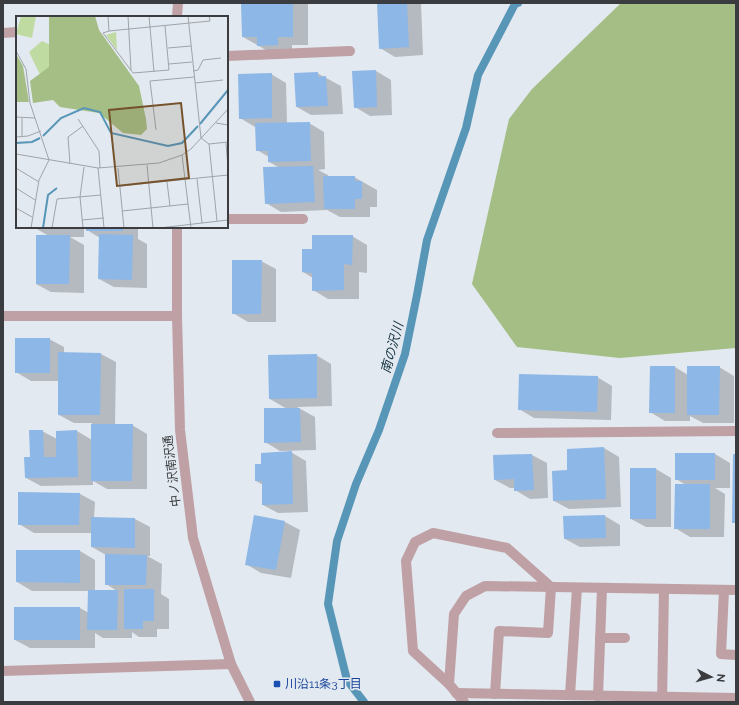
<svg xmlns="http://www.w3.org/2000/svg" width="739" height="705" viewBox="0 0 739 705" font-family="Raleway,'Noto Sans JP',sans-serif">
  <rect width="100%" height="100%" fill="#e2e9f0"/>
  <path fill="#a4be86" d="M621 3H736V348L620 358 517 347 472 284 509 119 532 89Z"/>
  <g fill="#0003">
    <path d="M242 3H308V45H292V53L273 54 243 37Z"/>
    <path d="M378 3H421L423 55 395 57 380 48Z"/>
    <path d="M376 71 391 80 392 115 370 116 355 107Z"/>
    <path d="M317 73 341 86 343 114 311 115 297 107Z"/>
    <path d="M271 74 286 83 287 124 309 123 324 132 325 169 318 170 328 175V177H354L377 190V207H370V217H340L327 210 281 212 266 203 280 168 269 162V157L257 150 256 127H255L240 118Z"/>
    <path d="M35 227H84V237H70L84 245V293L51 292 36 284 49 236 35 228Z"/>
    <path d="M87 227H138V239L147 244V288L114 287 99 279 100 238 87 230Z"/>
    <path d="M352 236 367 245V273L359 272V299H328L313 290V278L303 272Z"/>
    <path d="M261 261 276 269V322H248L233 313Z"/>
    <path d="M49 339 64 347V353L101 354 116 362 115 425H132L147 434V489H107L93 481V485L41 486 26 478 31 458 42 431 57 439 77 431 92 440V423H74L59 415V381H31L16 372Z"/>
    <path d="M316 355 331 364 332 406 297 407 315 417 316 450 280 451 265 442 287 409 270 399Z"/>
    <path d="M651 367H675L688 375 719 367 734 376V423H703L690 416V421H665L650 412Z"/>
    <path d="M597 377 612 386 611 420 534 418 519 409Z"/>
    <path d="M604 448 619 457 621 507 569 509 554 501 568 471Z"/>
    <path d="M289 451 306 461 308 512 278 513 263 505V485L256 481 262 465 289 453Z"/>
    <path d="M715 454 730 463V488H715L725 494 724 537H690L675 528 686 485 676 479Z"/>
    <path d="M532 455 547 463 548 498 530 499 515 490V488H510L495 480Z"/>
    <path d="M656 469 671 478V527H646L631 519Z"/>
    <path d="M80 494 95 502 94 518 135 519 150 527V556H147L162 564 161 594 169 599V629H157V637H139L132 632V638H103L95 633V648H30L15 640 80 608 89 613V591H32L17 582 80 551 95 560V591H117L106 584V555L92 547V533H34L19 524Z"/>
    <path d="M605 516 620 525V546L580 547 565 539Z"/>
    <path d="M285 522 300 530 291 578 261 573 246 564Z"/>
  </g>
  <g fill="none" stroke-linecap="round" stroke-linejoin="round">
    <path stroke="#5896b8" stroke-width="8" d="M364 702 347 680 328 604 337 541 356 484 379 430 405 354 417 295 427 240 466 128 478 75 515 4 518 3"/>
  </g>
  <g fill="#8db7e6">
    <path d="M241 3H293V37H278V45L257 46V37H242Z"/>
    <path d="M377 3H407L409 47 379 49Z"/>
    <path d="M376 70 377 107 354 108 352 71Z"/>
    <path d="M318 72V77L326 76 328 106 296 107 294 73Z"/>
    <path d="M272 73V118L239 119 238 74Z"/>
    <path d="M310 122 311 161 268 162V151H256L255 123Z"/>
    <path d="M313 166 315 202 265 204 263 167Z"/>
    <path d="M323 176H355V181H362V199H355V209H324Z"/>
    <path d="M34 227H69V229L34 228Z"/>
    <rect x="86" y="227" width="37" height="4"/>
    <path d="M99 234 133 235 132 280 98 279Z"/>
    <path d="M36 235H70L69 284H36Z"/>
    <path d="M312 235H353L352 265 344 264V290L312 291V273L302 272V249H312Z"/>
    <path d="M232 260H262L261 314H232Z"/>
    <rect x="15" y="338" width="35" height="35"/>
    <path d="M58 352 101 353 100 415H58Z"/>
    <path d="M317 354V398L269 399 268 355Z"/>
    <path d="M650 366H675V413H649Z"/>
    <path d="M687 366H720L719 415H687Z"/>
    <path d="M519 374 598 376 597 412 518 410Z"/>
    <path d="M264 408H300L301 442 264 443Z"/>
    <path d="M91 424H133L132 481H91Z"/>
    <path d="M29 430H43L44 457H56V431L77 430 78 477 25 478 24 457H30Z"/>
    <path d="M604 447 606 499 553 501 552 471 567 470V449Z"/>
    <path d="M292 451 293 504 262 505V481H255V464H261V453Z"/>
    <rect x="675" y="453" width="40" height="27"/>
    <path d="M532 454 534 490 514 491V479L494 480 493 455Z"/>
    <path d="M733 454H736V523H732Z"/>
    <rect x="630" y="468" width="26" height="51"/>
    <path d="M675 484H710V529H674Z"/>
    <path d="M18 492 80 493 79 525H18Z"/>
    <path d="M254 515 285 521 276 570 245 565Z"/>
    <path d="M605 515 606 538 564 539 563 516Z"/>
    <path d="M91 517 135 518V548L91 547Z"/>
    <path d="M16 550H80V583L16 582Z"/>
    <path d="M105 554 147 555 146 585H105Z"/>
    <path d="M124 589H154V621H143V629H124Z"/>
    <path d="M88 590H118L117 630H87Z"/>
    <rect x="14" y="607" width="66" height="33"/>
  </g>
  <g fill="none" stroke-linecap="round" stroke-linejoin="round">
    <g stroke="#bea0a5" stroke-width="10">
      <path d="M177 17 178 3"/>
      <path d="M3 33 17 32"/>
      <path d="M227 56 350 51"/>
      <path d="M227 219H303"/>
      <path d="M177 227V316L180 430 193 538 231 664 250 702"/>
      <path d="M3 316H177"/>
      <path d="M497 433 736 431"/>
      <path d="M724 590 721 654 736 655"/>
      <path d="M600 638H625"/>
      <path d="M3 671 231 664"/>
      <path d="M449 684 413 651 406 561 415 542 433 533 507 548 551 587 548 633 499 631 495 694"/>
      <path d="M456 693 736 698"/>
      <path d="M570 695 577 588"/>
      <path d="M598 696 602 588"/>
      <path d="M464 702 449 684 454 614 466 596 485 586 736 590"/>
      <path d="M662 702 664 589"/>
    </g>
  </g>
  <rect fill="#1a4fb4" stroke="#e2e9f0" stroke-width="1.5" x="273" y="680" width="8" height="8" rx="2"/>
  <g text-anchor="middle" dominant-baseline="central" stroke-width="3" stroke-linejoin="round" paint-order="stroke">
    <g font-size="12" fill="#3a3c3f" stroke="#e2e9f0">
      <text transform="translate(172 471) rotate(-97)">中ノ沢南沢通</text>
    </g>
    <g font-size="12" fill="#164399" stroke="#e2e9f0" text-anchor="start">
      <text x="285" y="684">川沿11条3丁目</text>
    </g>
    <g font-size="13" font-style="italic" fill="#153241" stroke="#e2e9f0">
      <text transform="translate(392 348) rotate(-75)">南の沢川</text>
    </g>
  </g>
  <g transform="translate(16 16)">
    <rect width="212" height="212" fill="#e2e9f0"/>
    <path d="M5 0H20L16 22 0 18ZM100 16 101 34 90 19ZM26 25 45 34 27 65 13 36Z" fill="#c0dba2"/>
    <path d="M33 0H79L83 14 123 70 130 103 131 113 125 119 107 117 83 97 44 91 37 84 17 87 14 65 33 51ZM0 38 7 50 13 86H0Z" fill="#a4be86"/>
    <path fill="none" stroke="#5896b8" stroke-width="2" d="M212 32V46M184 108 212 74M27 120 45 102 68 92 84 96 95 117 152 130 166 127 182 110M0 127 16 126 24 122M27 212 32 179 41 172"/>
    <path fill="none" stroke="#9fa4a9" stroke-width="1" d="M92 0 93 15M112 0 115 54M133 0 138 56M172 0 185 122 193 128 212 126M149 10 153 54 117 57 87 17 93 15 194 5 193 0M152 32 175 30M0 35 10 53 14 87 33 144 23 164 15 212M153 48 176 46M177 55 182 54 187 44 205 42M179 67 207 64M0 101 19 102M62 103 83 135 84 152M200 107 212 109M140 114 134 65 178 61M6 120V102M0 121 12 120 25 115M210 127 212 152M193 128 201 205M0 138 82 152 143 147 166 139 175 133 212 93M166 139 175 212M54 148 52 121 67 110M131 149 137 212M0 152 23 166M82 152 88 212M102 152 108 212M181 163 186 207M151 166 154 190M104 170 212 159M0 172 19 184M0 192 16 201M106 195 172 188M66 204 88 202M36 212 41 183 85 179M67 212 64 181 68 151M143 212 212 204"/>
    <path fill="#75522b" fill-opacity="0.15" stroke="#75522b" stroke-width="2" d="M165 87 173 162 101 170 93 94Z"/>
    <rect width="212" height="212" fill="none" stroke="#3a3c3f" stroke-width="2"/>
  </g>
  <rect width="739" height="705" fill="none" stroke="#3a3c3f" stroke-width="8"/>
  <g transform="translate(711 677) rotate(96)" stroke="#e2e9f0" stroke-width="3" paint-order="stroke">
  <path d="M0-3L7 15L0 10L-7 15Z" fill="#3a3c3f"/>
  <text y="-6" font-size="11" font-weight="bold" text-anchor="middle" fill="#3a3c3f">N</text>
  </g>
</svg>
